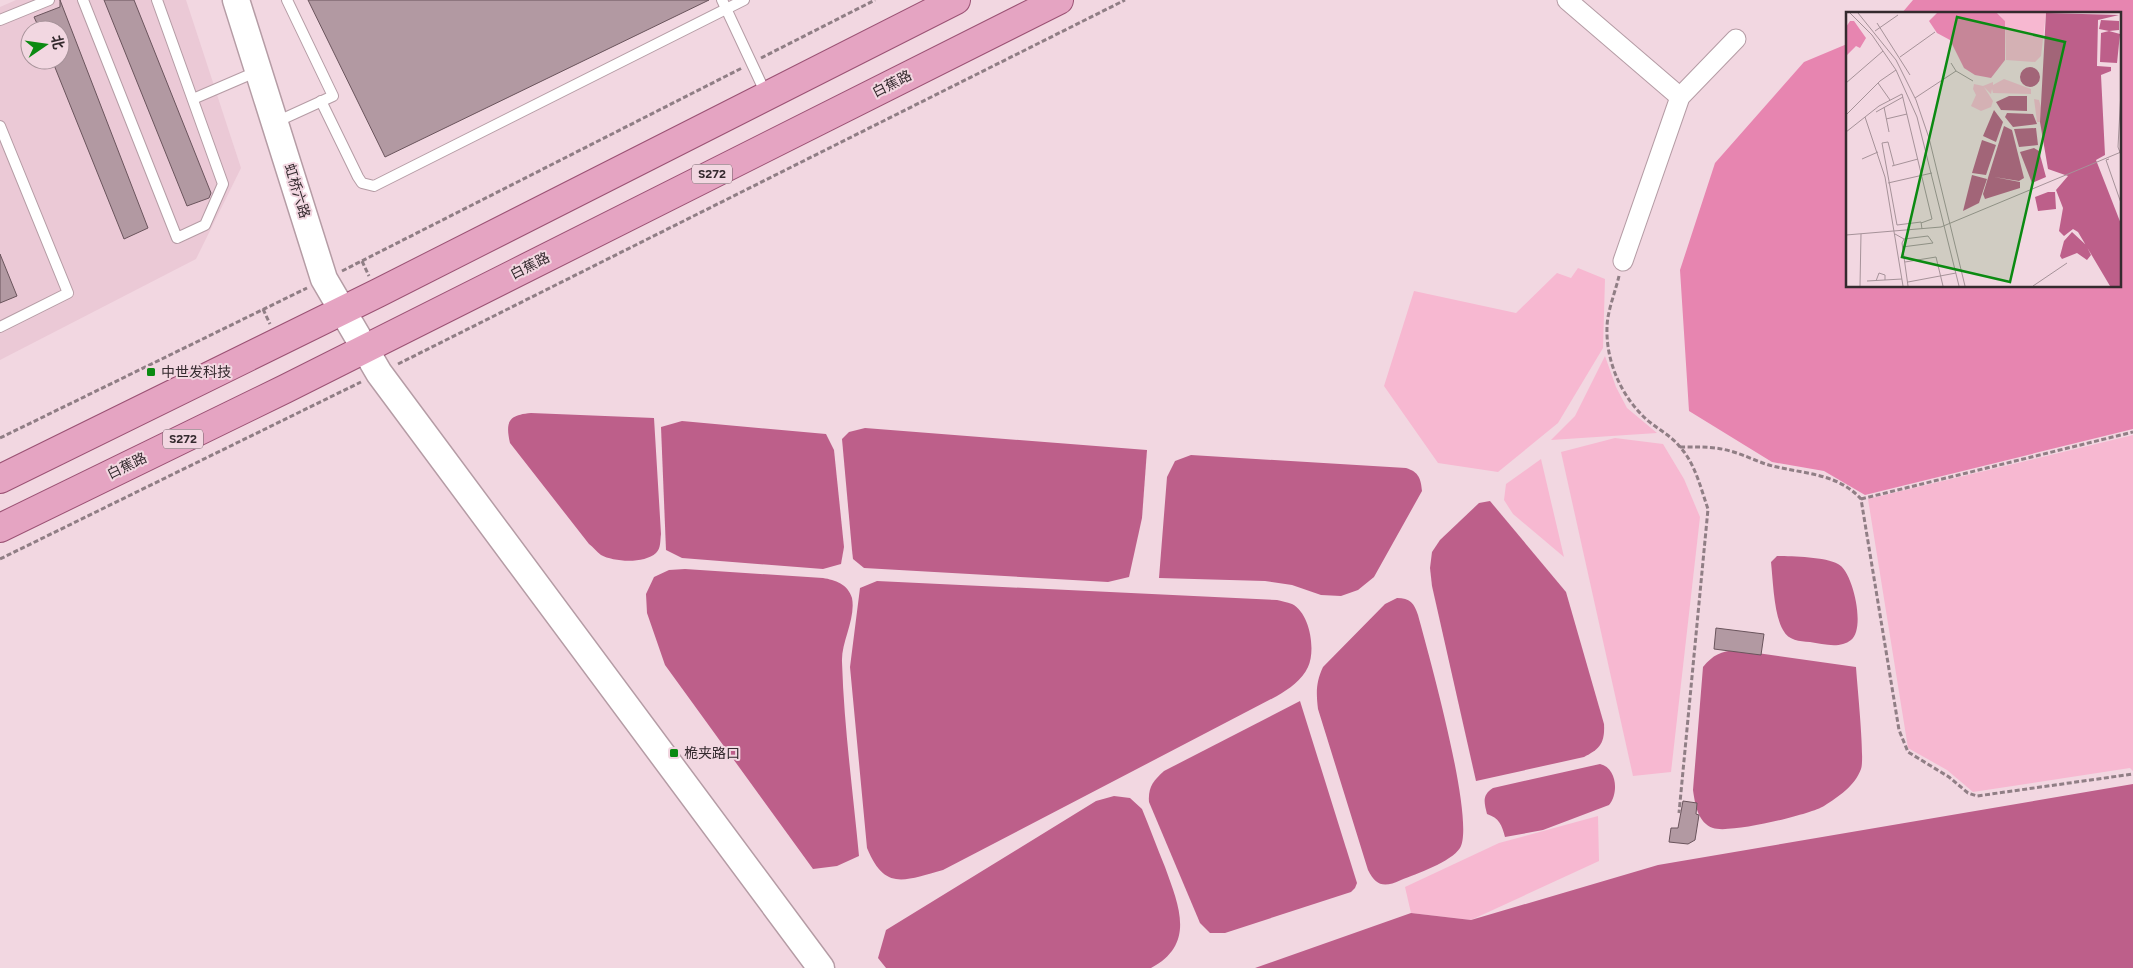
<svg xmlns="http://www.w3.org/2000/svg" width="2133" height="968" viewBox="0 0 2133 968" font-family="Figtree,'Noto Sans SC',sans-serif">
  <rect width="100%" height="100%" fill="#f2d7e1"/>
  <path fill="#ebc9d6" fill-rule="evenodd" d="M16 0H186L241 168 196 259 0 360V7ZM30 30H60V60H30Z"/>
  <g fill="#f7b8d1">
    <path d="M1578 268 1605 279 1603 348 1558 423 1498 472 1438 463 1384 386 1414 291 1516 313 1557 273 1571 278Z"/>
    <path d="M1605 356 1616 387 1627 408 1657 433 1551 440 1575 416Z"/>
    <path d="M2133 435V771L2130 768 1973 792 1947 770 1908 748 1868 499Z"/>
    <path d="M1615 438 1663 444 1684 479 1700 517 1671 772 1633 776 1561 452Z"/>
    <path d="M1541 459 1564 557 1513 514 1504 500 1506 484Z"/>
    <path d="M1598 816 1599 861 1471 920 1411 913 1405 887 1499 843Z"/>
  </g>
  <path fill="#e785b0" d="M1913 0H2133V429L1865 495 1824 471 1772 462 1689 411 1680 270 1715 163 1804 62 1847 44V286H2119V14H1901Z"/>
  <g fill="#bd5f8a">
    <path d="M531 413 654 418 661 534C660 541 661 548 656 553 644 564 614 562 601 555 597 552 593 547 589 544L510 443C505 421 509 415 531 413Z"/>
    <path d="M682 421 826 434 834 450 844 547 841 564 823 569 682 558 666 550 661 427Z"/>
    <path d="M865 428 1147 450 1142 518 1129 577 1108 582 864 568 853 559 852 550 842 439 849 432Z"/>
    <path d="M1191 455 1406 468C1419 472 1421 479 1422 491L1374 577 1358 590 1341 596 1321 595 1292 585 1265 581 1159 578 1167 477 1175 461Z"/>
    <path d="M1490 501 1566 592 1604 724C1605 743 1600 749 1584 757L1476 781 1432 586 1430 568 1432 552 1440 540 1479 503Z"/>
    <path d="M1777 556C1791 556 1826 557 1838 564 1853 571 1866 629 1851 640 1840 649 1823 644 1810 642 1799 641 1789 641 1783 630 1774 615 1773 581 1771 562Z"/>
    <path d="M685 569 823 578C835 580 848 584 852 598 856 619 841 642 842 662 844 727 853 792 859 856L837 866 813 869 665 665 647 613 646 594 654 577 669 570Z"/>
    <path d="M877 581 1277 600C1281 601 1287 602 1292 604 1310 613 1316 650 1308 667 1302 680 1289 689 1277 696L943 870C905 880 885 892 867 848L850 667 860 588Z"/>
    <path d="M1397 598C1410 598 1414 603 1418 615 1428 652 1476 822 1460 848 1451 862 1416 874 1401 880 1384 888 1376 886 1368 870L1318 709C1316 692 1316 682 1323 667L1385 604Z"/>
    <path d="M1736 650 1856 667C1857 683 1865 760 1861 769 1855 786 1838 797 1824 806 1809 815 1729 834 1713 828 1698 823 1695 804 1693 790L1703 667C1713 655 1721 651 1736 650Z"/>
    <path d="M1300 701 1357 883 1355 888 1351 892 1225 933H1210L1200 923 1149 802C1148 787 1153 781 1164 771Z"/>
    <path d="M1600 764C1617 768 1619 793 1609 805L1543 830 1505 837C1502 825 1499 818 1487 814 1484 802 1482 795 1493 788Z"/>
    <path d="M2133 784V968H1255L1411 913 1471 920 1658 865Z"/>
    <path d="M1114 796 1130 798 1142 809C1150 828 1157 848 1165 867 1179 906 1196 944 1151 968H886L878 958 886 930 1096 801Z"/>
  </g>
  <g fill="#b299a2" stroke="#6a545c">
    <path d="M60 0 148 228 124 239 52 60H60V30H40L34 17 60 7Z"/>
    <path d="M104 0H134L211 193 209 198 187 206Z"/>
    <path d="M308 0H709L385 157Z"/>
    <path d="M0 254 17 296 0 303Z"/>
    <path d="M1716 628 1764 634 1761 655 1714 649Z"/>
    <path d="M1683 801 1697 803 1696 814 1699 815 1695 840 1688 844 1669 842 1671 828H1678Z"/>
  </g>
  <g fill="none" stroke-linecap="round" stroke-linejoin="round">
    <defs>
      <g id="lane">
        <path d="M83 0 177 238 205 225 223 184 157 0"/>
        <path d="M722 0 766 94"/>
        <path d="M0 20 49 0"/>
        <path d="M193 99 258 71"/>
        <path d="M321 101 358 177 362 183 374 186 744 0"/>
        <path d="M276 122 333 96 287 0"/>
        <path d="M0 126 68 293 0 327"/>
      </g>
      <g id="street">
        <path d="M1567 0 1680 97"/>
        <path d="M1623 261 1680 97 1736 39"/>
      </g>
      <path id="secondary" d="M236 0 324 279 379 373 821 968"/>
      <g id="primary">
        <path d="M0 479 378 293 956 0"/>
        <path d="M0 528 285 389 1059 0"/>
      </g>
    </defs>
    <use href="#lane" stroke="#b59ca5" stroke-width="12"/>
    <use href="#street" stroke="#b59ca5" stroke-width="21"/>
    <use href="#secondary" stroke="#b59ca5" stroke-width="29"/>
    <use href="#primary" stroke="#9b5274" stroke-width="30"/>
    <g stroke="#907e85" stroke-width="3" stroke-dasharray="5 2.5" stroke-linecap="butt">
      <path d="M761 58 875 0"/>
      <path d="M362 261 369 276"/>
      <path d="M342 271 742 68"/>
      <path d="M1619 276C1615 293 1607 312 1607 328 1606 360 1620 393 1642 415 1653 427 1670 434 1680 447 1695 463 1701 489 1708 509L1679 813"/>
      <path d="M263 309 270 324"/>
      <path d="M398 364 1125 0"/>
      <path d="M0 438 307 288"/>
      <path d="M1680 447C1697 447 1713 446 1730 451 1746 455 1761 464 1777 467 1807 474 1838 474 1861 499L1899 730 1908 752 1949 777 1968 793 1977 796 2133 774"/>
      <path d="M1861 499 2133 432"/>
      <path d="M0 559 361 382"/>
    </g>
    <use href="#lane" stroke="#fff" stroke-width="10"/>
    <use href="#street" stroke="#fff" stroke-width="19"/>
    <use href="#secondary" stroke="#fff" stroke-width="26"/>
    <use href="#primary" stroke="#e5a4c2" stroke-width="28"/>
  </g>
  <g fill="#0b8a12" stroke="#f2d7e1" stroke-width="2">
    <rect x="146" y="367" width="10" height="10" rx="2.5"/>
    <rect x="669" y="748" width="10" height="10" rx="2.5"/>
  </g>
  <g text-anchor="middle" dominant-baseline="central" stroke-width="4" stroke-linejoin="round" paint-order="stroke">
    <g fill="#f2d7e1" stroke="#6d5e64" stroke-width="1">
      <rect x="692" y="164.5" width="40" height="19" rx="4"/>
      <rect x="163" y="429.5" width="40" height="19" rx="4"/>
    </g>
    <g font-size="12" font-weight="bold" fill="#342a2e">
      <text x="712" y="174">S272</text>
      <text x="183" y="439">S272</text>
    </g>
    <g font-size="14" fill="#342a2e" stroke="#f2d7e1">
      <text transform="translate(892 84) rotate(-27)">白蕉路</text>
      <text transform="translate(297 191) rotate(73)">虹桥六路</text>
      <text transform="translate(530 266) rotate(-27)">白蕉路</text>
      <text transform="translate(127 466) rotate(-26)">白蕉路</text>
    </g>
    <g font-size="14" fill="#342a2e" stroke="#f2d7e1" text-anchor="start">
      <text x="161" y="372">中世发科技</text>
      <text x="684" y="753">桅夹路口</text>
    </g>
  </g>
  <g transform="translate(1846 12)">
    <rect width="275" height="275" fill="#f2d7e1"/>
    <path d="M152 1H200L195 44 189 50 160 48 159 9ZM158 67 185 77V82L147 81 146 77 145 82 138 75 147 89 145 95 135 99 125 94 130 83 127 77 128 72 137 74 147 70V73ZM188 87 193 88 197 103 194 110H191Z" fill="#f7b8d1"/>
    <path d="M91 1H151L159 9V48L145 66 129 63 118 56 104 28 91 21 83 9ZM4 9H8L20 26 14 36 10 34 0 44V15Z" fill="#e785b0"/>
    <path d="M200 1 273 3 252 8 251 54 265 55V59L255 63 259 143 250 148 275 212V274H264L232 220 227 217 218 224 213 219 217 196 210 178 222 164 202 157 194 110ZM255 8 273 9V18L263 19 274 22 271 51 254 50 255 21 263 19 253 17ZM174 65a10 10 0 1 1 20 0a10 10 0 1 1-20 0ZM163 84H181V99L155 98 150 90ZM148 98 157 110 150 130 137 124ZM161 101 187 102 191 112 167 115 159 105ZM158 114 166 118 178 166 173 169 148 165 174 170V176L139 187 137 182ZM190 116 192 133 173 135 168 117ZM136 128 150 133 140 163 126 161ZM188 136 193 139 200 165 186 171 174 140ZM126 163 141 167 133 191 117 199ZM202 180H209L210 197 192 199 189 185ZM226 220 240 233 245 243 241 248 231 241 216 247 214 244 218 229Z" fill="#bd5f8a"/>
    <path fill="none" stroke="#a69299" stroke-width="1" d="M4 1 26 23 50 58 71 105 113 274M12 1 50 48 70 88 83 126 119 274M31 11 64 63M29 19 52 3M54 45 89 20M105 51 110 59 127 69M0 71 37 39M32 71 44 88M275 79 272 135 275 143M56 82 86 207 75 211M69 86 110 59M38 95 43 120M30 100 57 85M0 103 34 69 50 58M19 105 39 165 57 274M40 107 61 102M0 120 33 94 56 82M16 147 32 140M263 147 260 148 275 191M48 153 42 130 36 131 51 213 75 210 76 217M46 154 72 147M42 171 86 161M49 222 58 227 82 224 87 231 56 235M0 223 95 215 275 140M58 227 56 231 62 274M59 250 90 245 97 274M21 269 56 267M30 269 33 261 39 263V268M62 270 110 261M14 274 15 222M187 274 221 251"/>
    <path fill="#0b8a12" fill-opacity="0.15" stroke="#0b8a12" stroke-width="2.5" d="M111 5 219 30 164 270 56 245Z"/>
    <rect width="275" height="275" fill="none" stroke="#342a2e" stroke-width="2.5"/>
  </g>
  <g transform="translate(45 45) rotate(77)"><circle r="24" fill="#f2d7e1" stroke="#a69299"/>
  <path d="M0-4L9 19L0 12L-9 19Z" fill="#0b8a12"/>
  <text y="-8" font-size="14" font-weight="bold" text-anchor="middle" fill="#342a2e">北</text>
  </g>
</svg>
